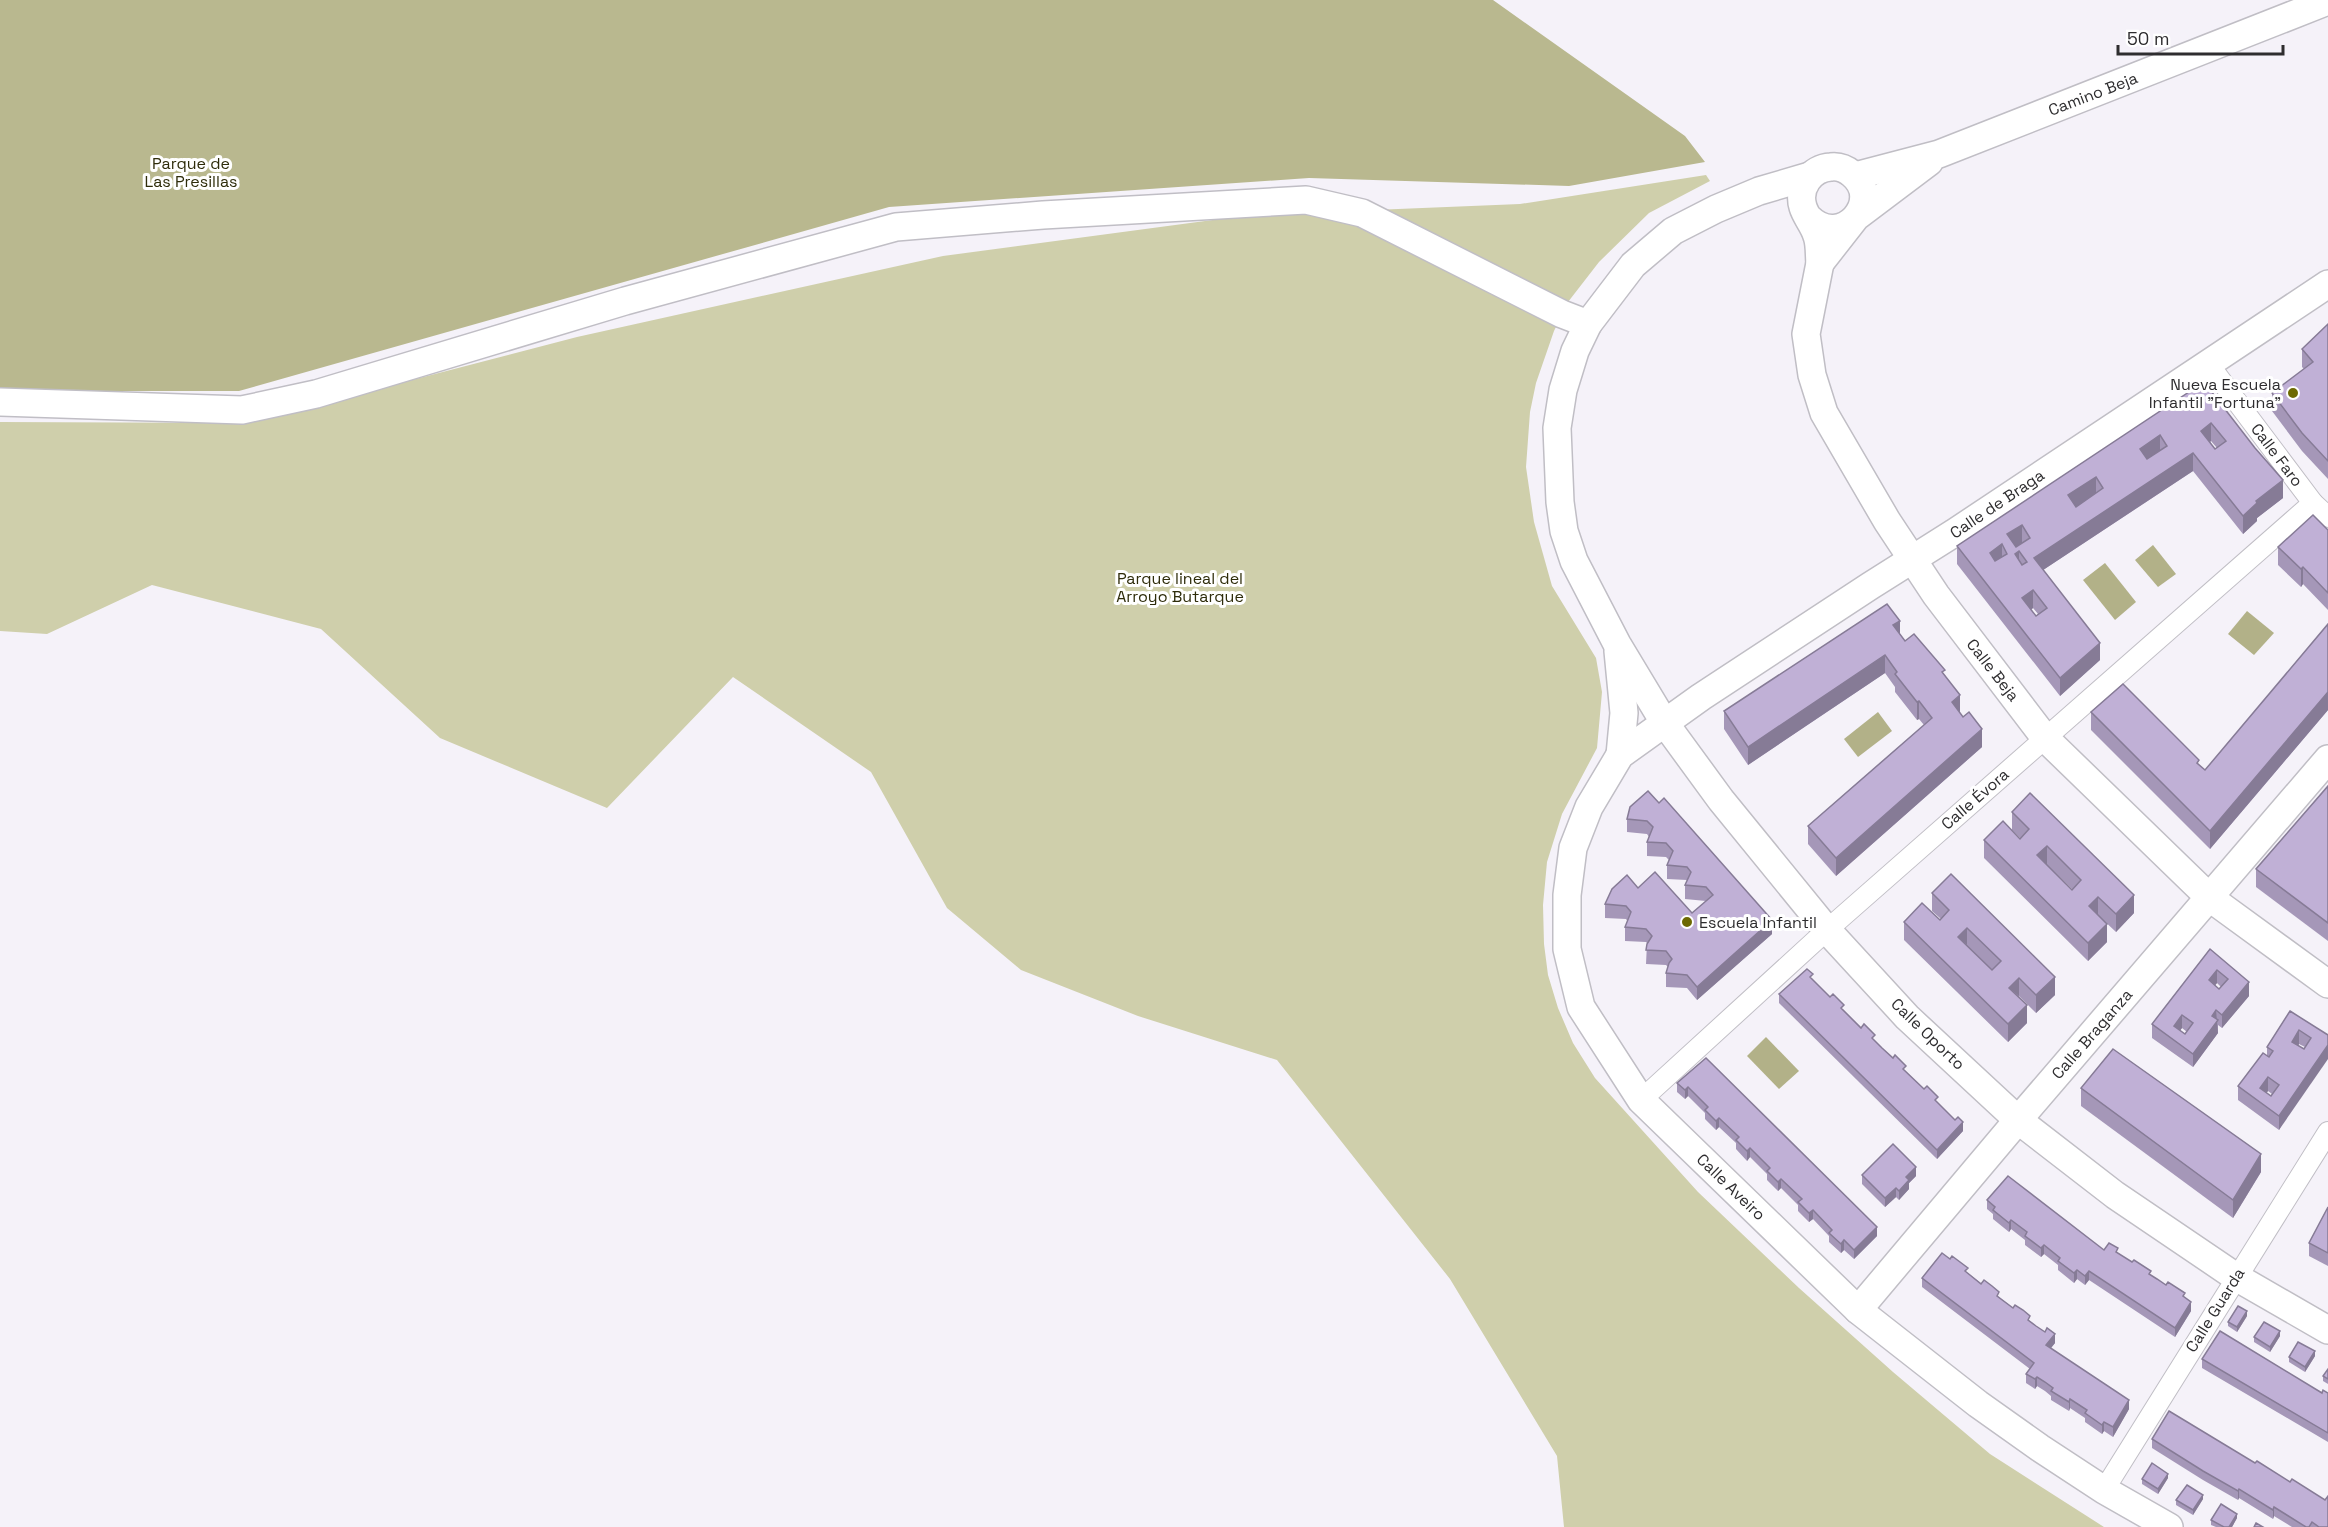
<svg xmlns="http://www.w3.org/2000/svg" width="2328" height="1527" viewBox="0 0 2328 1527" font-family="'Space Grotesk',sans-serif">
  <rect width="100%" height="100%" fill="#f5f2f9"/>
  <path fill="#cfcfab" d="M1706 175 1710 181 1649 213 1599 262 1568 302 1554 331 1536 383 1530 412 1526 467 1534 522 1552 586 1596 658 1602 692 1597 748 1562 814 1547 862 1543 905 1544 944 1548 975 1558 1008 1573 1043 1595 1078 1698 1192 1799 1288 1893 1372 1990 1454 2104 1527H1564L1557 1456 1450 1279 1277 1060 1138 1016 1021 970 947 908 871 772 733 677 607 808 440 738 321 629 152 585 47 634 0 631V422L246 423 577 337 943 256 1250 215 1520 204Z"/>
  <path fill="#b9b88f" d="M0 0H1493L1685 136 1705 162 1569 186 1309 178 889 207 239 391H0Z"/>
  <g fill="#b2b188">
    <path d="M2153 545 2176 574 2158 587 2135 560Z"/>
    <path d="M2105 563 2136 602 2115 620 2083 580Z"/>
    <path d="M2247 611 2274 633 2254 655 2228 634Z"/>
    <path d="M1878 712 1892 731 1858 757 1844 739Z"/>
    <path d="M1766 1037 1799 1071 1779 1089 1747 1056Z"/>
  </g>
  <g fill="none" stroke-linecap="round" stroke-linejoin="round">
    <defs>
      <g id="pedestrian">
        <path d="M2207 362 2313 503 2328 517"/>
        <path d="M1641 1100 1827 930 2313 503"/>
        <path d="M2104 1490 2328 1132"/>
      </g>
      <g id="minor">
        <path d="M1810 176 1759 191 1716 209 1673 231 1633 265 1588 324 1575 351 1563 390 1557 428 1560 502 1564 531 1574 561 1617 644 1664 722 1721 800 1827 930 1907 1017 2018 1120 2115 1195 2236 1277 2328 1330"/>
        <path d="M1855 176 1939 154 2328 1"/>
        <path d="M1809 218C1841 250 1885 201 1852 174 1846 169 1839 166 1831 167 1811 168 1797 188 1803 207 1806 217 1814 225 1817 236 1820 244 1819 254 1820 263L1856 217 1929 162"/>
        <path d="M1820 263 1806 334 1812 375 1824 413 1887 521 1936 595 2045 738 2210 898 2328 984"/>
        <path d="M0 402 242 410 316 394 625 301 896 227 1043 215 1306 200 1362 213 1562 314 1588 324"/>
        <path d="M1618 651 1624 713 1620 755"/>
        <path d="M1858 1310 2018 1120 2328 759"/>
        <path d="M2169 1527 2104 1490 2040 1448 1978 1404 1858 1310 1641 1100 1581 1007 1567 949V895L1573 848 1589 807 1620 755 1701 697 1870 586 1954 533 2328 284"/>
      </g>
    </defs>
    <use href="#pedestrian" stroke="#c0bec5" stroke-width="22"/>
    <use href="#minor" stroke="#c0bec5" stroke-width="30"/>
    <use href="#pedestrian" stroke="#fff" stroke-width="20"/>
    <use href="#minor" stroke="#fff" stroke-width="27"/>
  </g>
  <g fill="#a597b8" fill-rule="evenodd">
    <path d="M2328 324V479L2302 451 2272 411V393L2304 369 2302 367V349Z"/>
    <path d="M2204 382 2283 498 2257 518V521L2243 534 2193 471 2043 570 2100 660 2060 696 1957 564V546ZM2211 441 2217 448 2215 449 2210 442ZM2033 608 2038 614 2036 616 2031 610Z"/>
    <path d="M2328 530V610L2303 584 2301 587 2278 565V547Z"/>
    <path d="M2328 624V710L2210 849 2091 730V712L2199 765 2205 770Z"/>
    <path d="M1900 634 1905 641 1945 675 1960 713 1982 747 1836 876 1808 844V826L1924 725 1919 719 1917 720 1895 692V687L1885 673 1748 765 1724 729V711Z"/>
    <path d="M2328 786V941L2256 887V869Z"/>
    <path d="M1648 791 1772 934 1697 1000 1687 988 1666 987V973L1668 967 1666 965 1646 964 1647 943 1646 942 1625 941V927L1628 922 1626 919 1605 918V904L1638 888 1692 913 1706 901 1685 899V885L1687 880 1667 879V865L1669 860 1666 857 1647 856V842L1649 837 1647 834 1627 832V819Z"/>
    <path d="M2012 812 2134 913 2116 932 2098 915 2107 942 2088 961 1984 858V840L2020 838 2012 830ZM2046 864 2072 889V890Z"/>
    <path d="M1932 893 2055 995 2036 1013 2019 996 2027 1023 2008 1042 1904 940V922L1941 919 1932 911Z"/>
    <path d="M2210 949 2249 996 2222 1028 2218 1025V1033L2193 1067 2152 1038V1024ZM2217 983 2221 987 2219 989 2215 985ZM2182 1028 2187 1032 2185 1034 2180 1030Z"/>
    <path d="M1813 980 1938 1103 1963 1131 1937 1159 1779 1003V994Z"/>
    <path d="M2290 1011 2328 1035 2279 1130 2238 1100V1086L2267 1055V1047ZM2299 1044 2305 1047 2304 1049 2298 1046ZM2268 1091 2272 1094 2271 1096 2266 1093Z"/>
    <path d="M1706 1058 1877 1236 1854 1259 1844 1250 1841 1253 1829 1242V1236L1813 1219 1809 1222 1798 1211V1205L1781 1188 1778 1191 1767 1180V1174L1750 1157 1747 1161 1736 1149V1143L1719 1127 1716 1130 1705 1119V1113L1688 1096 1685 1099 1677 1092V1083Z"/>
    <path d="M2081 1088 2261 1172 2233 1218 2081 1106Z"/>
    <path d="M1862 1175 1916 1176 1909 1183V1189L1899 1200 1896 1197 1885 1207 1862 1184Z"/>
    <path d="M1987 1200 2104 1250 2118 1253 2185 1298 2191 1311 2175 1337 2089 1280 2085 1285 2077 1279 2074 1283 2058 1270V1265L2044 1254 2041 1257 2025 1245V1240L2011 1229 2009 1232 1993 1219V1214L1987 1209Z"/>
    <path d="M2328 1207V1266L2309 1256V1243Z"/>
    <path d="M1968 1273 2030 1321 2055 1343 2051 1348 2129 1409 2113 1437 2104 1431 2102 1434 2085 1422V1418L2070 1408 2069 1411 2051 1400V1396L2045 1391 2037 1386 2035 1389 2026 1383V1374L2030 1369 1922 1287V1278Z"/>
    <path d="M2247 1316 2237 1332 2228 1326V1322Z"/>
    <path d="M2280 1336 2270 1352 2254 1342V1337Z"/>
    <path d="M2315 1356 2305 1372 2289 1362V1357Z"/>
    <path d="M2202 1359 2322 1393H2328V1442L2202 1368Z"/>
    <path d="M2328 1369V1384L2323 1381V1376Z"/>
    <path d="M2152 1439 2328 1527H2292L2274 1516 2273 1519 2239 1498 2238 1500 2203 1480 2152 1448Z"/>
    <path d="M2168 1478 2158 1494 2142 1484V1479Z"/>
    <path d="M2203 1499 2193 1515 2176 1505V1500Z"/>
    <path d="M2237 1518 2232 1527H2216L2211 1525V1520Z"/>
  </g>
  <g fill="#867b96">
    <path d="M2211 423V441L2201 449V431Z"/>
    <path d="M2160 435V453L2140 466V449Z"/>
    <path d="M2193 453V471L2034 576V558Z"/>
    <path d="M2096 477V495L2068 513V495Z"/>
    <path d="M2283 480V498L2257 518V521L2243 534V516L2256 501Z"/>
    <path d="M2022 525V543L2007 552V534Z"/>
    <path d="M2002 544V562L1990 571V553Z"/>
    <path d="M2019 551V569L2015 554Z"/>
    <path d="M2303 567V584L2301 587V569Z"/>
    <path d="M2033 590V608L2022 616V598Z"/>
    <path d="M1900 621V639L1893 625Z"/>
    <path d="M2100 643V660L2060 696V678Z"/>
    <path d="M1885 655V673L1748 765V747Z"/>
    <path d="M2328 692V710L2210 849V831Z"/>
    <path d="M1960 695V713L1952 702Z"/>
    <path d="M1919 701V719L1917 720V702Z"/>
    <path d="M1982 729V747L1836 876V858Z"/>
    <path d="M2047 846V864L2037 873V855Z"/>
    <path d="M2134 895V913L2116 932V914Z"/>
    <path d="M2098 897V915L2089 906Z"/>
    <path d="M1772 920V934L1697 1000V987Z"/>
    <path d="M2107 924V942L2088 961V943Z"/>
    <path d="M1967 928V945L1958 937Z"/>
    <path d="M2217 970V983L2209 993V980Z"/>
    <path d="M2055 977V995L2036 1013V995Z"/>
    <path d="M2019 978V996L2009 988Z"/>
    <path d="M2249 982V996L2222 1028V1015Z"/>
    <path d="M2027 1005V1023L2008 1042V1024Z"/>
    <path d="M2216 1010 2218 1033 2193 1067V1054L2212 1016Z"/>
    <path d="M2182 1015V1028L2174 1039V1026Z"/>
    <path d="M2299 1030V1044L2292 1055V1042Z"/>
    <path d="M2328 1045V1059L2279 1130V1116Z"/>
    <path d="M2268 1077V1091L2260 1101V1088Z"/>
    <path d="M1688 1087V1096L1685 1099V1090Z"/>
    <path d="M1719 1118V1127L1716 1130V1121Z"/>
    <path d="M1963 1122V1131L1937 1159V1150Z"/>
    <path d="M1750 1148V1157L1747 1161V1151Z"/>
    <path d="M2261 1154V1172L2233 1218V1200Z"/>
    <path d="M1916 1167V1176L1909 1183V1189L1899 1200V1191L1906 1177Z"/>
    <path d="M1781 1179V1188L1778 1191V1182Z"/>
    <path d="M1896 1188V1197L1885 1207V1198Z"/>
    <path d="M1813 1210V1219L1809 1222V1213Z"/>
    <path d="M2011 1220V1229L2009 1232V1223Z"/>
    <path d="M1877 1227V1236L1854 1259V1250Z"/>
    <path d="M1844 1240V1250L1841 1253V1244Z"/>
    <path d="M2044 1245V1254L2041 1257V1248Z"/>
    <path d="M2077 1270V1279L2074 1283V1273Z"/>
    <path d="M2089 1271V1280L2085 1285V1276Z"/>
    <path d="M2191 1302V1311L2175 1337V1328Z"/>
    <path d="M2247 1311V1316L2237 1332V1327Z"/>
    <path d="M2280 1331V1336L2270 1352V1347Z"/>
    <path d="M2055 1334V1343L2046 1354V1345Z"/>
    <path d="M2315 1351V1356L2305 1372V1367Z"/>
    <path d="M2037 1377V1386L2035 1389V1379Z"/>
    <path d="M2070 1399V1408L2069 1411V1402Z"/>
    <path d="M2129 1400V1409L2113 1437V1427Z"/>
    <path d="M2104 1422V1431L2102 1434V1425Z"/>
    <path d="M2168 1474V1478L2158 1494V1489Z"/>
    <path d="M2239 1489V1498L2238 1500V1491Z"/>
    <path d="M2203 1495V1499L2193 1515V1510Z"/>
    <path d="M2274 1507V1516L2273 1519V1510Z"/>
    <path d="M2237 1514V1518L2232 1527H2229Z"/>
  </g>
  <g fill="#c0b0d6" stroke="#867b96" stroke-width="1.5" fill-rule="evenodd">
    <path d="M2328 324V461L2302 433 2272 393 2313 362 2302 349Z"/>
    <path d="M2204 382 2255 448 2283 480 2256 501 2257 503 2243 516 2193 453 2034 558 2100 643 2060 678 1957 546ZM2211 423 2226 441 2215 449 2201 431ZM2160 435 2167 446 2147 459 2140 449ZM2096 477 2103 488 2076 507 2068 495ZM2022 525 2030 538 2016 547 2007 534ZM2002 544 2007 554 1995 561 1990 553ZM2019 551 2027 562 2022 565 2015 554ZM2033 590 2047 608 2036 616 2022 598Z"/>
    <path d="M2313 515 2328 530V593L2303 567 2301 569 2278 547Z"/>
    <path d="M1887 604 1900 621 1893 625 1905 641 1914 634 1945 670 1942 672 1960 695 1952 702 1963 717 1969 712 1982 729 1836 858 1808 826 1932 718 1919 701 1917 702 1895 674 1897 672 1885 655 1748 747 1724 711Z"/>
    <path d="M2328 624V692L2210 831 2091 712 2123 684 2199 760 2197 763 2205 770Z"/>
    <path d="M2328 786V923L2256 869Z"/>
    <path d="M1648 791 1659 803 1664 798 1772 920 1697 987 1687 975 1666 973 1669 963 1672 959 1666 951 1646 950 1647 944 1652 936 1646 929 1625 927 1631 912 1626 906 1605 904 1612 889 1627 875 1638 888 1655 872 1692 913 1713 895 1706 887 1685 885 1691 872 1687 867 1667 865 1673 851 1666 843 1647 842 1653 827 1647 821 1627 819 1630 807Z"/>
    <path d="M2030 793 2134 895 2116 914 2098 897 2089 906 2107 924 2088 943 1984 840 2003 821 2020 839 2029 829 2012 812ZM2047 846 2081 880 2072 890 2037 855Z"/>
    <path d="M1951 874 2055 977 2036 995 2019 978 2009 988 2027 1005 2008 1024 1904 922 1922 903 1940 920 1949 910 1932 893ZM1967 928 2001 961 1992 970 1958 937Z"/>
    <path d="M2210 949 2249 982 2222 1015 2216 1010 2212 1016 2218 1020 2193 1054 2152 1024ZM2217 970 2228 979 2219 989 2209 980ZM2182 1015 2193 1023 2185 1034 2174 1026Z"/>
    <path d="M1807 969 1813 974 1810 977 1830 997 1833 994 1844 1005 1841 1008 1861 1028 1864 1024 1875 1035 1872 1038 1882 1048 1893 1058 1895 1055 1906 1066 1903 1069 1924 1089 1927 1086 1938 1097 1935 1100 1955 1120 1958 1117 1963 1122 1937 1150 1779 994Z"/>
    <path d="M2290 1011 2328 1035V1045L2279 1116 2238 1086 2263 1053 2269 1057 2273 1051 2267 1047ZM2299 1030 2311 1038 2304 1049 2292 1042ZM2268 1077 2279 1085 2271 1096 2260 1088Z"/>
    <path d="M2113 1049 2261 1154 2233 1200 2081 1088Z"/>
    <path d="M1706 1058 1877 1227 1854 1250 1844 1240 1841 1244 1829 1233 1832 1230 1813 1210 1809 1213 1798 1202 1802 1199 1781 1179 1778 1182 1767 1171 1770 1168 1750 1148 1747 1151 1736 1140 1739 1137 1719 1118 1716 1121 1705 1110 1708 1107 1688 1087 1685 1090 1677 1083Z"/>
    <path d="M1893 1144 1916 1167 1906 1177 1909 1180 1899 1191 1896 1188 1885 1198 1862 1175Z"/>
    <path d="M2008 1176 2104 1250 2109 1243 2118 1248 2116 1252 2132 1262 2134 1260 2151 1271 2149 1274 2157 1279 2166 1285 2168 1282 2185 1293 2183 1296 2191 1302 2175 1328 2089 1271 2085 1276 2077 1270 2074 1273 2058 1261 2060 1258 2044 1245 2041 1248 2025 1236 2027 1232 2011 1220 2009 1223 1993 1210 1995 1207 1987 1200Z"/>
    <path d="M2328 1207V1253L2309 1243Z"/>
    <path d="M1942 1253 1950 1259 1952 1256 1968 1268 1965 1271 1981 1284 1984 1280 1992 1286 1999 1292 1997 1296 2013 1308 2015 1305 2023 1310 2030 1316 2028 1320 2036 1326 2045 1332 2047 1328 2055 1334 2046 1345 2129 1400 2113 1427 2104 1422 2102 1425 2085 1413 2087 1410 2070 1399 2069 1402 2051 1391 2053 1388 2045 1382 2037 1377 2035 1379 2026 1374 2034 1363 1922 1278Z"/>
    <path d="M2238 1306 2247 1311 2237 1327 2228 1322Z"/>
    <path d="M2264 1322 2280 1331 2270 1347 2254 1337Z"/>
    <path d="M2220 1331 2322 1393 2323 1390 2328 1393V1433L2202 1359Z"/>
    <path d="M2298 1342 2315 1351 2305 1367 2289 1357Z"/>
    <path d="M2328 1369V1379L2323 1376Z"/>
    <path d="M2169 1411 2255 1463 2257 1461 2290 1482 2292 1479 2325 1500 2328 1496V1527H2319L2312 1522 2309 1527H2306L2274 1507 2273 1510 2239 1489 2238 1491 2203 1471 2152 1439Z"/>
    <path d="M2152 1463 2168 1474 2158 1489 2142 1479Z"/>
    <path d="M2187 1485 2203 1495 2193 1510 2176 1500Z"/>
    <path d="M2221 1504 2237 1514 2229 1527H2224L2211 1520Z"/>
    <path d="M2256 1523 2263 1527H2254Z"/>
  </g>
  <g fill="#6d6902" stroke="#fff" stroke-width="2">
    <circle cx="2293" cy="393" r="6"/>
    <circle cx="1687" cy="922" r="6"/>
  </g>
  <g text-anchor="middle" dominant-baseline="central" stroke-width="6" stroke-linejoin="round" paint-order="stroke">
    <g font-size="16" fill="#2e2d2f" stroke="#fff">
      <text transform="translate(2093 94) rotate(-21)">Camino Beja</text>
      <text transform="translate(2277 455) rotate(53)">Calle Faro</text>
      <text transform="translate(1997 504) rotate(-34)">Calle de Braga</text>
      <text transform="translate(1993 670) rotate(52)">Calle Beja</text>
      <text transform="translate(1975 799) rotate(-41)">Calle Évora</text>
      <text transform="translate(1928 1034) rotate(44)">Calle Oporto</text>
      <text transform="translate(2092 1034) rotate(-49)">Calle Braganza</text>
      <text transform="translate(1731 1187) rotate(44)">Calle Aveiro</text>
      <text transform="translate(2215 1310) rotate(-58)">Calle Guarda</text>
    </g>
    <g font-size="16" fill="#2e2c0a" stroke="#fff">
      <text x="191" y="163">Parque de<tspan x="191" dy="18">Las Presillas</tspan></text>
      <text x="1180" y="578">Parque lineal del<tspan x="1180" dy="18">Arroyo Butarque</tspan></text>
    </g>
    <g font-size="16" fill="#2e2d2f" stroke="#fff" text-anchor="end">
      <text x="2281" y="384">Nueva Escuela<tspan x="2281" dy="18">Infantil "Fortuna"</tspan></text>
      <text x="1699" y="922" text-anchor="start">Escuela Infantil</text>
    </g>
  </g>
  <path d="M2118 45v9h165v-9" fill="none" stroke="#2e2d2f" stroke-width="3"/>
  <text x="2127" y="45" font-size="18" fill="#2e2d2f" stroke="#ffffff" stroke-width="4.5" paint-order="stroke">50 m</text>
</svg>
